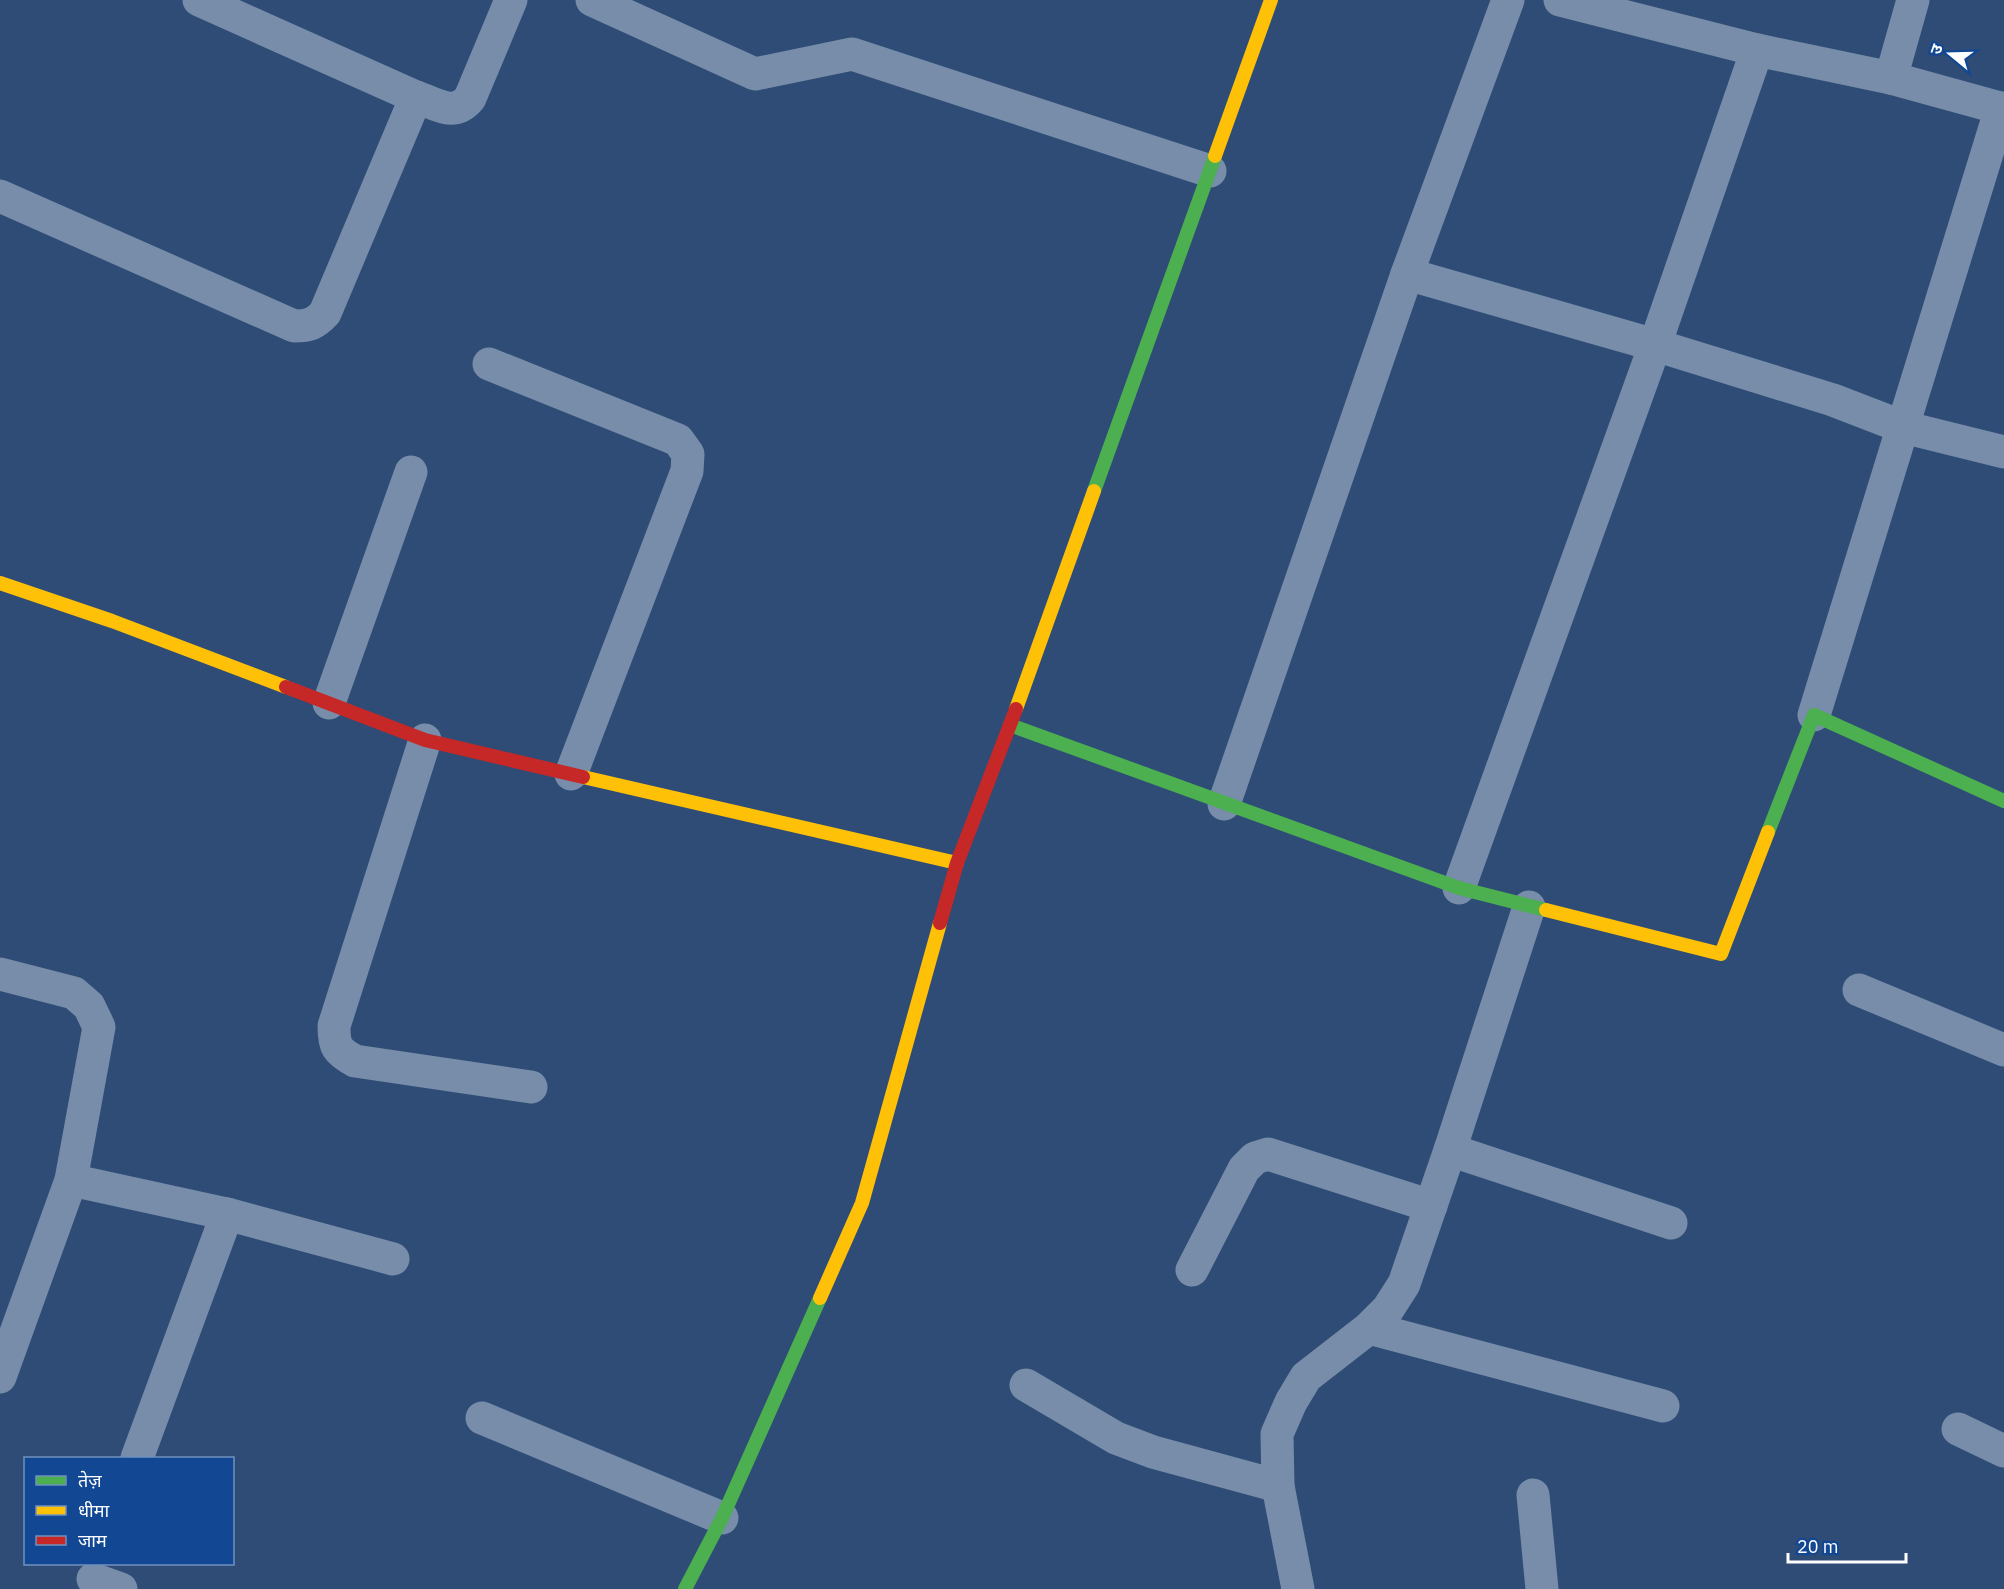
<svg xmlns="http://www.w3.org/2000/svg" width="2004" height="1589" viewBox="0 0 2004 1589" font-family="'IBM Plex Sans','Noto Sans Devanagari',sans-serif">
  <rect width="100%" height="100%" fill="#2f4c76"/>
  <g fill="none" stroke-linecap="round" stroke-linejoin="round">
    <g stroke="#778da9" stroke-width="33">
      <path d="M199 0 416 97C437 104 454 118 470 98L511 0"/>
      <path d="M592 0 755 74 852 54 1210 171"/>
      <path d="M1560 0 1757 50 1891 78 2004 109"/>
      <path d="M1891 78 1913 0"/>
      <path d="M0 196 294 326C309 326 315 324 325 313L416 97"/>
      <path d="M1407 274 1655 345 1833 400 1903 427 2004 452"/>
      <path d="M489 364 678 440 688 454 687 471 571 774"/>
      <path d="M329 703 411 472"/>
      <path d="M1814 715 2001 108"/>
      <path d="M425 740 334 1026C334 1047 337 1051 355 1061L531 1087"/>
      <path d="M1224 804 1407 274 1508 0"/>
      <path d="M1459 888 1655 345 1757 50"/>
      <path d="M0 974 74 993 89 1006 99 1027 71 1180 0 1377"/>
      <path d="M1859 990 2004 1050"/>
      <path d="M1450 1150 1671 1223"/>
      <path d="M71 1180 227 1214 393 1259"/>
      <path d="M1192 1270 1244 1169 1255 1158 1268 1154 1431 1206"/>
      <path d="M1369 1328 1663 1406"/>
      <path d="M1026 1385 1116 1438 1153 1452 1278 1486"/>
      <path d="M482 1418 722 1518"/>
      <path d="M1958 1429 2004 1451"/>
      <path d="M137 1458 227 1214"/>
      <path d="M1533 1495 1542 1589"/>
      <path d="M93 1579 121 1589"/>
      <path d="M1298 1589 1278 1486 1277 1434 1291 1402 1306 1377 1369 1328 1388 1309 1404 1284 1450 1150 1529 907"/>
    </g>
    <g stroke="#4caf50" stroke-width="14">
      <path d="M1094 491 1215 156"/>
      <path d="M1010 725 1459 888 1546 910"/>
      <path d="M1768 832 1814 715 2004 801"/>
      <path d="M685 1589 722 1518 820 1298"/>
    </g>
    <g stroke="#ffc107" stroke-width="14">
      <path d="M1215 156 1271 0"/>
      <path d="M0 583 112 621 286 687"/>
      <path d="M1016 709 1094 491"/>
      <path d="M583 777 957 863"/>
      <path d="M1546 910 1721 954 1768 832"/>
      <path d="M820 1298 862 1203 940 923"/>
    </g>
    <g stroke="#c62828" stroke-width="14">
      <path d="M286 687 425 740 583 777"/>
      <path d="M940 923 957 863 1016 709"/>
    </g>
  </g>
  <rect x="24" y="1457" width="210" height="108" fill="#124793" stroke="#7191be" stroke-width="1.5"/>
  <rect x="36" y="1476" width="30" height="9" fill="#4caf50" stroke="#7191be" stroke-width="1.5"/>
  <text x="78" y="1487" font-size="18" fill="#ffffff">तेज़</text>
  <rect x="36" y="1506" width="30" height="9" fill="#ffc107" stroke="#7191be" stroke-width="1.5"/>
  <text x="78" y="1517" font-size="18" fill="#ffffff">धीमा</text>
  <rect x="36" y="1536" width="30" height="9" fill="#c62828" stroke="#7191be" stroke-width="1.5"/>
  <text x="78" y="1547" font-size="18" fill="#ffffff">जाम</text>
  <g transform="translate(1950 54) rotate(289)" stroke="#124793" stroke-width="4.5" paint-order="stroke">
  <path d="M0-4.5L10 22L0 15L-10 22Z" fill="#ffffff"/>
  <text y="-9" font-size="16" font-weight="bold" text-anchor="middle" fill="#ffffff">उ</text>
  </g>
  <path d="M1788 1553v9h118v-9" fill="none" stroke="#ffffff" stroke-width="3"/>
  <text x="1797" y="1553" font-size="18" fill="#ffffff" stroke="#124793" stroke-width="4.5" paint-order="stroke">20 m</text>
</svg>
